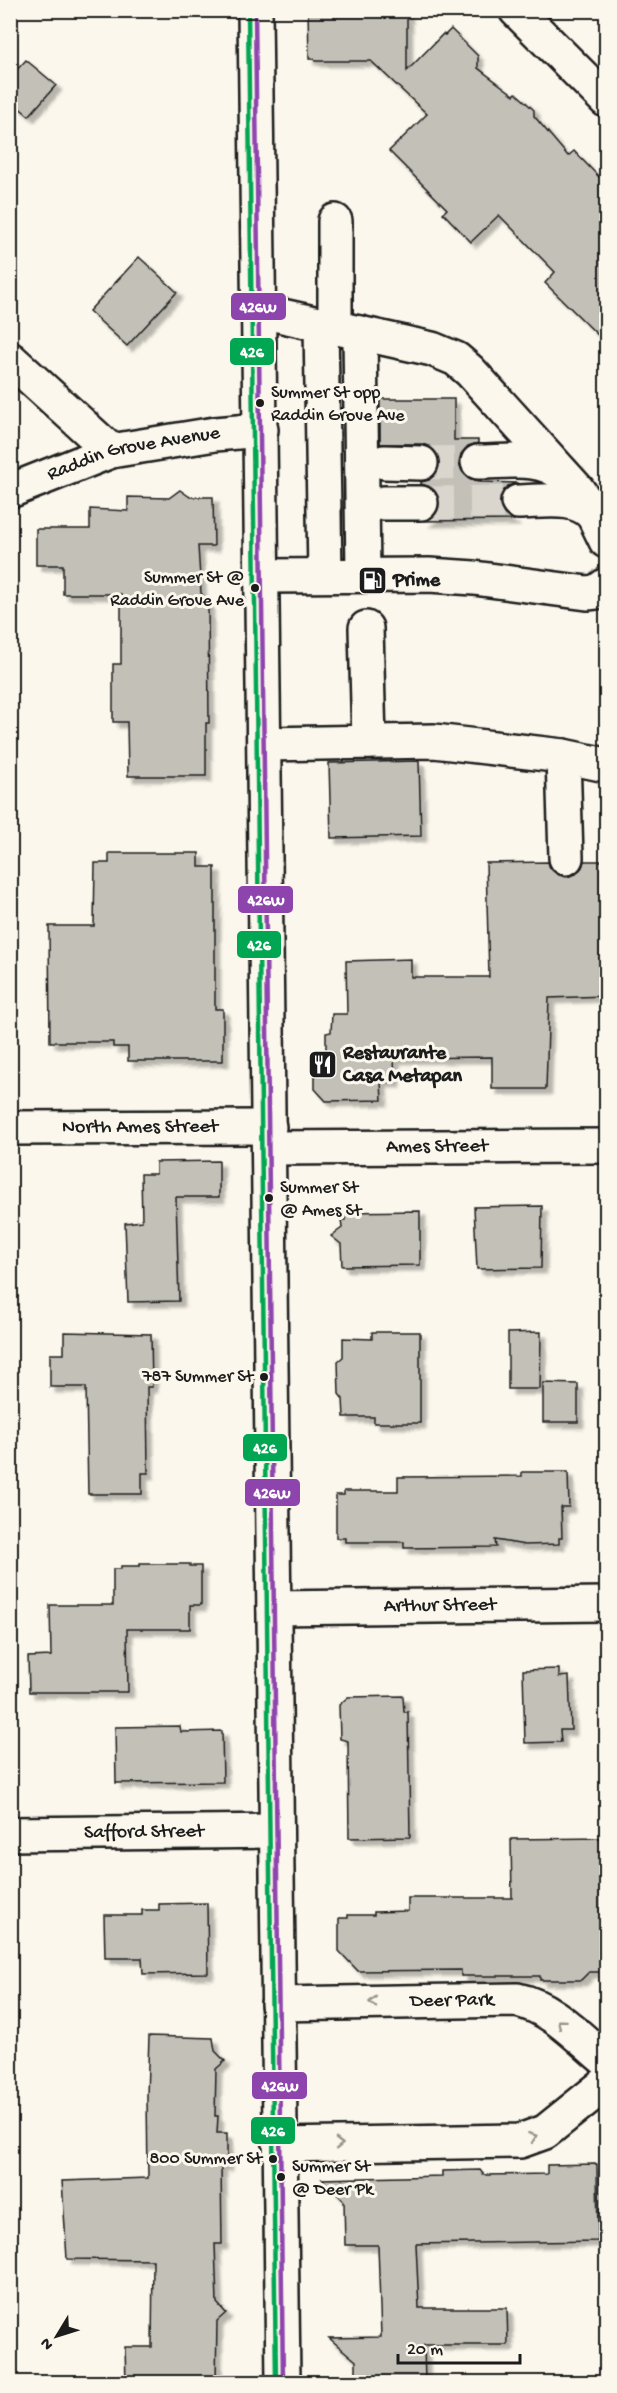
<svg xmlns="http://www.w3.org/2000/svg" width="617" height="2393" viewBox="0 0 617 2393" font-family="'Gochi Hand',sans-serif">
  <defs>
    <filter id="shadow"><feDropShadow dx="5.5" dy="5.5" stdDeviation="1.5" flood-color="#0004"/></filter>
  </defs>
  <rect width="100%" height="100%" fill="#fbf7ec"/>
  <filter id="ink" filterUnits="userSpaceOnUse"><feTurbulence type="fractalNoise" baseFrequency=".0167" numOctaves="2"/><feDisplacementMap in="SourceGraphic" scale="12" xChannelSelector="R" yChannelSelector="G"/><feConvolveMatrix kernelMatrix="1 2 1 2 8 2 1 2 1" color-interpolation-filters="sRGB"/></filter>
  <g filter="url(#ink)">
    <g fill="#c3c0b8" stroke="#1c1c1c" stroke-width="1.5" filter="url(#shadow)">
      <path d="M308 10H407V71L443 34 445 35 451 29 478 56V68L514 95 516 93 534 110V116L568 156 574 151 601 179 606 206V343L545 283 555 272 499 215 471 242 443 213 447 209 389 151 427 114 371 61H315L314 59H309Z"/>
      <path d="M26 60 56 85 29 116 10 100V77Z"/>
      <path d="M139 257 177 292 127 346 89 311Z"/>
      <path d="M380 399H454V440H478V443L468 446 461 454 459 462 462 471 469 478 479 482 518 483 508 486 502 493 499 502 502 512 509 518 515 520 425 521 437 513 440 502 437 493 430 487 421 484V482L429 480 437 473 440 464 438 455 431 447 422 444H380Z"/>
      <path d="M180 490 190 497H213L214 546H198L201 593 208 602 209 723H206V776H128L127 722H113V664H121V594H63V565H36V529H90V509L128 511V497L169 498Z"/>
      <path d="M419 761 421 836 331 838 329 763Z"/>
      <path d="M109 853H199V867H215V1009H223V1061H128V1047H113V1042H50L49 926H94L95 863H109Z"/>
      <path d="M584 861H606V996L549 998 546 1089H492V1057L394 1058 395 1082H381L382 1100 326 1101 315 1089V1056L326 1057V1033L331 1032 332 1014H347L346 961 411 959V977H489L486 863 548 862 550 868 557 874 566 877 576 874 582 867Z"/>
      <path d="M219 1161V1197H176L179 1301 128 1302 125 1223 142 1221 141 1174H156V1162Z"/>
      <path d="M542 1206 541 1268 477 1269 474 1207Z"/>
      <path d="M420 1211V1265L342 1266 341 1244 331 1236 342 1228 341 1220H345V1212Z"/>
      <path d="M64 1332 151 1334 152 1387H147L148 1473H142V1494H88L86 1387H50V1354H64Z"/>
      <path d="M372 1332H420V1423H374V1417H344L343 1399 339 1394 338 1361 343 1357V1338L372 1339Z"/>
      <path d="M541 1332 540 1389H508V1333Z"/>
      <path d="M543 1383 578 1384V1422H543Z"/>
      <path d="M522 1472H568L569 1507H561L562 1538H559V1544L525 1545 495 1540 496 1547 404 1548V1542H345V1538H336V1495H344V1491H398V1477L522 1476Z"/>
      <path d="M140 1564H190V1566H201V1605H190V1629H127L128 1692H29L28 1657 51 1656 50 1605H113V1569H121V1566H140Z"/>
      <path d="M559 1669V1677L569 1676 571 1730H560L561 1742 525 1743 523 1670Z"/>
      <path d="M403 1696 404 1712H408L410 1837 349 1838 348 1741 340 1739 339 1705 348 1697Z"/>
      <path d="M180 1726 181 1732 222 1731 223 1782 116 1783 115 1727Z"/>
      <path d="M606 1838V1972H589L581 1980H540V1976H461V1970L358 1971 339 1951V1918H348V1915H374V1912L408 1911V1898H512L511 1839Z"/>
      <path d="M207 1903 208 1973 143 1974 142 1958H105L104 1915H142V1910H159V1904Z"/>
      <path d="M149 2036 213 2038 215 2051 225 2061 216 2069 215 2116H218L217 2133H227V2165H221L222 2244H215L217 2303 226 2313 217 2321 216 2382H126L125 2347H152L153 2260 67 2259 62 2181 148 2178 147 2096Z"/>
      <path d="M597 2164 598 2241 416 2244 419 2308H507L508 2345H424L425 2382H356V2361L329 2338 381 2337 378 2245H345L344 2201 322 2179 442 2176V2171L480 2170 484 2175 547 2174V2165Z"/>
    </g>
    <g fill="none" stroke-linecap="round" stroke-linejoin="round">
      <g stroke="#dad6cd" stroke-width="33" stroke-dasharray="33 16" stroke-linecap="butt">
        <path d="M421 463 478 462"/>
        <path d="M421 503 518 502"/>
      </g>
      <defs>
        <g id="minor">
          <path d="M516 10 606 100"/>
          <path d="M260 311 432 349 456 359 470 371 577 489 589 506 606 541"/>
          <path d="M321 325 325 575"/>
          <path d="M335 327V221"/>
          <path d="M360 333 363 575"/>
          <path d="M10 359 111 451"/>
          <path d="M384 462 421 463"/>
          <path d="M478 462C507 462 540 455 563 475"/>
          <path id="s1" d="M10 491 111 451 215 434 261 430"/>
          <path d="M518 502C542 502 577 494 594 516"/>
          <path d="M384 503H421"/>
          <path d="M263 576 429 575 474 578 587 593 596 592 606 585"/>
          <path d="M366 628 369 742"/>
          <path d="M265 744 434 741 563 756 606 765"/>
          <path d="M563 756 566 858"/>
          <path id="s2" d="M10 1128 269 1127"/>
          <path id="s3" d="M269 1148 606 1146"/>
          <path id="s4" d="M274 1608 606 1604"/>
          <path id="s5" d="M10 1834 276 1831"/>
          <path id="s6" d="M278 2004 517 2000C552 2007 579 2038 606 2060"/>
          <path d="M280 2145 520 2141 545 2132 606 2083"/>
        </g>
        <path id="major" d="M255 10 283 2382"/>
      </defs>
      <use href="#minor" stroke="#1c1c1c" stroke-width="38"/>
      <use href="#major" stroke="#1c1c1c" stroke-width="38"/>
      <use href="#minor" stroke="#fbf7ec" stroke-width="33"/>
      <use href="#major" stroke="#fbf7ec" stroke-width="33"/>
      <defs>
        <path id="bus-1" d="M255 10 283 2382"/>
        <path id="bus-2" d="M248 10 276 2382"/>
      </defs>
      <use href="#bus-1" stroke="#fbf7ec" stroke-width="9"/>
      <use href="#bus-2" stroke="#fbf7ec" stroke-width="9"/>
      <use href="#bus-1" stroke="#8e44ad" stroke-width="4.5"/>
      <use href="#bus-2" stroke="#00a651" stroke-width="4.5"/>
    </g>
    <defs><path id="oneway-chevron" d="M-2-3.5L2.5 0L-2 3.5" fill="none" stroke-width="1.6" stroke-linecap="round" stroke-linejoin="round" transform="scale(1.5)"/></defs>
    <g stroke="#97948e">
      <use href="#oneway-chevron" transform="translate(373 2002) rotate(179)"/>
      <use href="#oneway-chevron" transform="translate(561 2023) rotate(-140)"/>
      <use href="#oneway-chevron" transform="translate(533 2137) rotate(-20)"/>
      <use href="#oneway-chevron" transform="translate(339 2144) rotate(-1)"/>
    </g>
  </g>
  <defs>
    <symbol id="fuel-square" viewBox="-11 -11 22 22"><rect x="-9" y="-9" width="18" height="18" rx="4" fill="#1c1c1c" stroke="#fbf7ec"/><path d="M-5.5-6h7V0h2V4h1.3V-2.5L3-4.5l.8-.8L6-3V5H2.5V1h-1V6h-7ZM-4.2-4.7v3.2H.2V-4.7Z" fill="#fff"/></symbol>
    <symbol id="restaurant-square" viewBox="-11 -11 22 22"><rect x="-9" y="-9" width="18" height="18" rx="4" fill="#1c1c1c" stroke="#fbf7ec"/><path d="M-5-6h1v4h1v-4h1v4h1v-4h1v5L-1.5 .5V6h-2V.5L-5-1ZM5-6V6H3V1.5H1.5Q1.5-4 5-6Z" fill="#fff"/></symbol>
  </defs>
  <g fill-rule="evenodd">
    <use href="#fuel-square" x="356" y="564" width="33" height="33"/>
    <use href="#restaurant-square" x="306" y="1048" width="33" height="33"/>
  </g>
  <g fill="#1c1c1c" stroke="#fbf7ec" stroke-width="2">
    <circle cx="260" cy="403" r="5"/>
    <circle cx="255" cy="588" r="5"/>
    <circle cx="269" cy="1198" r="5"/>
    <circle cx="264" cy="1377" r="5"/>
    <circle cx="273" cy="2159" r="5"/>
    <circle cx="281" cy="2177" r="5"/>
  </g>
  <g text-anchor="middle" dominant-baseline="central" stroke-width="6" stroke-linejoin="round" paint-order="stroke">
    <g font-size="18" fill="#1c1c1c" stroke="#fbf7ec" text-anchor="start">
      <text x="271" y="393">Summer St opp<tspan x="271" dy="23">Raddin Grove Ave</tspan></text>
      <text x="244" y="578" text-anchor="end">Summer St @<tspan x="244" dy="23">Raddin Grove Ave</tspan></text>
      <text x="280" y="1188">Summer St<tspan x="280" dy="23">@ Ames St</tspan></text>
      <text x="253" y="1377" text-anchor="end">787 Summer St</text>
      <text x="262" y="2159" text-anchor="end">800 Summer St</text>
      <text x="292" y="2167">Summer St<tspan x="292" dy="23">@ Deer Pk</tspan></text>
    </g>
    <g font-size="20" fill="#1c1c1c" stroke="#fbf7ec">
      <text stroke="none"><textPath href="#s1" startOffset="130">Raddin Grove Avenue</textPath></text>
      <text stroke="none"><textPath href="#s2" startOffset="130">North Ames Street</textPath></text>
      <text stroke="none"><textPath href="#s3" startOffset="168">Ames Street</textPath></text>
      <text stroke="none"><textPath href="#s4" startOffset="166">Arthur Street</textPath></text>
      <text stroke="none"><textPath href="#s5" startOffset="134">Safford Street</textPath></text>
      <text stroke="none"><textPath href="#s6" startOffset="174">Deer Park</textPath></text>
    </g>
    <g font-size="20" font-weight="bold" fill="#1c1c1c" stroke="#fbf7ec" text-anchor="start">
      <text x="393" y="581">Prime</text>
      <text x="343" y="1054">Restaurante<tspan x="343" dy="23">Casa Metapan</tspan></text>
    </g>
  </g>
  <g stroke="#fbf7ec" stroke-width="2">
    <rect x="230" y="292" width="57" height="29" rx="6" fill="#8e44ad"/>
    <rect x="229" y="337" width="46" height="29" rx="6" fill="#00a651"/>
    <rect x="237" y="885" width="57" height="29" rx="6" fill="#8e44ad"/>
    <rect x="236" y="930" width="46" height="29" rx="6" fill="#00a651"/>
    <rect x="242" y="1433" width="46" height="29" rx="6" fill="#00a651"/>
    <rect x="244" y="1478" width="57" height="29" rx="6" fill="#8e44ad"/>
    <rect x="251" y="2071" width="57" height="29" rx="6" fill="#8e44ad"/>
    <rect x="250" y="2116" width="46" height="29" rx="6" fill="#00a651"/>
  </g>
  <g font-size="16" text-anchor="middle" font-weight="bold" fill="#fff">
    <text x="258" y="312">426W</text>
    <text x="252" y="357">426</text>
    <text x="266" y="905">426W</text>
    <text x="259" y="950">426</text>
    <text x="265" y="1453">426</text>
    <text x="272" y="1498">426W</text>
    <text x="280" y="2091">426W</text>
    <text x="273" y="2136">426</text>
  </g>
  <rect width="617" height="2393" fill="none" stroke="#fbf7ec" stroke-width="36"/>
  <rect x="18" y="18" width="581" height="2357" fill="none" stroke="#1c1c1c" stroke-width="2" filter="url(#ink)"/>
  <g transform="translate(57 2336) rotate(232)" stroke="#fbf7ec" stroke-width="4.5" paint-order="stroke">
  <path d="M0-4.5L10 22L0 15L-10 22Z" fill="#1c1c1c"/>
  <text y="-9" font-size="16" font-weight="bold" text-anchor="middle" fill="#1c1c1c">N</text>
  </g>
  <path d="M398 2354v9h122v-9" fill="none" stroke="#1c1c1c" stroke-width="3"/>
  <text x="407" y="2354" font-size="18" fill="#1c1c1c" stroke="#fbf7ec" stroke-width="4.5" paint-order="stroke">20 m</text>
</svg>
